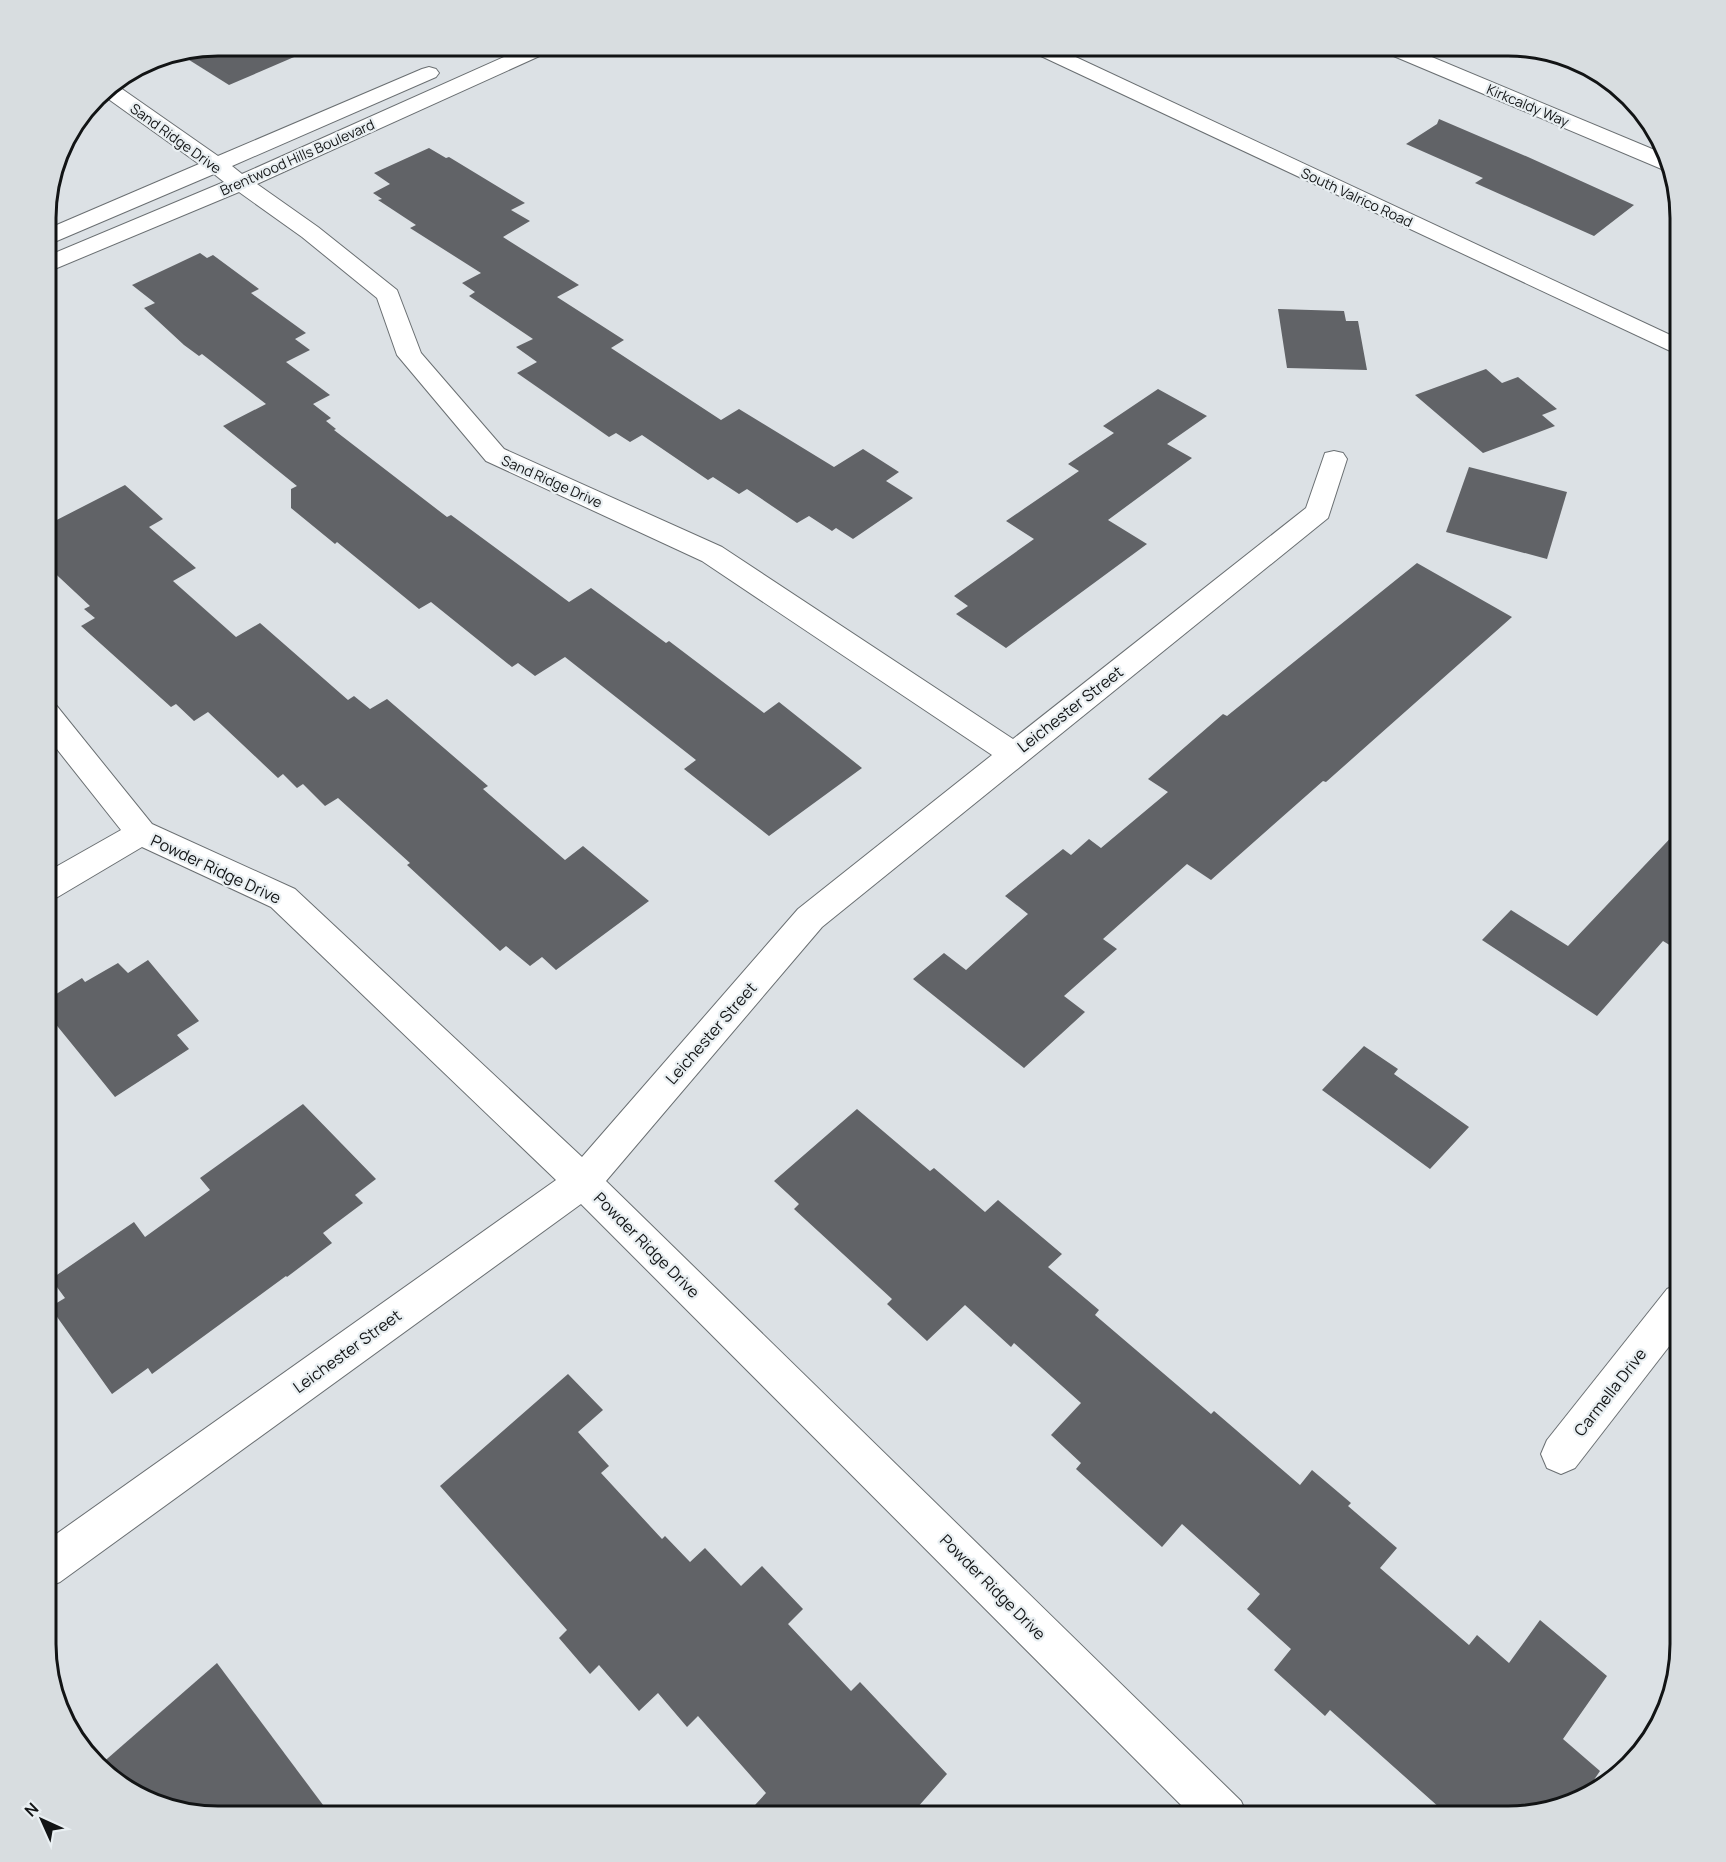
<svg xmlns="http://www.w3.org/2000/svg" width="1726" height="1862" viewBox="0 0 1726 1862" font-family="Manrope,sans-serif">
  <rect width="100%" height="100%" fill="#dce1e5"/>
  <g fill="#616367">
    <path d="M217 45H322L229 85 178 53Z"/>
    <path d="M1439 119 1528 157 1634 205 1594 236 1475 183 1483 178 1406 144 1437 124Z"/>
    <path d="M429 148 446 158 449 157 525 203 511 210 530 221 503 237 579 285 557 297 624 340 611 348 721 420 739 409 834 467 863 449 899 472 886 481 913 498 853 539 836 528 832 531 809 516 797 523 747 489 739 494 713 477 708 480 642 435 630 442 616 433 609 437 517 373 537 362 516 347 533 339 469 296 475 292 462 283 481 273 410 228 416 225 378 200 382 199 373 193 390 184 374 173Z"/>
    <path d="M200 253 207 258 213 255 259 289 251 293 306 333 295 339 310 350 286 362 330 395 313 404 331 418 326 421 336 429 334 430 447 517 451 515 569 602 591 588 666 643 669 641 764 713 779 702 862 768 769 836 684 769 696 760 565 657 535 676 518 663 512 667 431 602 419 609 337 542 335 544 291 508V489L297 486 223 426 266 404 202 354 199 356 184 345 144 308 155 303 132 285Z"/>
    <path d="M1278 309 1344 311 1346 321H1358L1367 370 1287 368Z"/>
    <path d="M1486 369 1502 383 1518 377 1557 409 1542 415 1555 426 1483 453 1415 395Z"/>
    <path d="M1158 389 1207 416 1167 444 1192 458 1108 520 1147 544 1006 648 956 614 968 606 954 596 1034 539 1006 521 1079 471 1068 464 1114 433 1103 426Z"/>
    <path d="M1469 467 1567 492 1547 559 1446 532Z"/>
    <path d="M125 485 163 519 149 527 196 568 173 581 236 637 260 623 348 700 354 696 370 709 387 699 488 786 483 789 565 860 583 846 649 901 556 970 542 957 530 966 506 946 500 951 407 865 410 863 338 798 325 806 303 784 297 788 283 774 278 778 208 712 194 721 176 704 171 707 81 626 95 618 84 609 90 606 45 564V526Z"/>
    <path d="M1417 563 1512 617 1326 782 1323 781 1211 880 1187 864 1103 939 1117 949 1064 996 1085 1012 1024 1068 913 979 944 953 966 970 1028 914 1005 896 1063 849 1071 855 1089 839 1101 848 1168 792 1148 779 1223 714 1227 716Z"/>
    <path d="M1681 827V952L1663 941 1597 1016 1482 940 1511 910 1568 946Z"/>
    <path d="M148 960 199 1021 177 1035 189 1049 115 1097 45 1011V1001L82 978 85 982 118 963 128 973Z"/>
    <path d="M1364 1046 1398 1069 1394 1074 1469 1127 1430 1169 1322 1090Z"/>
    <path d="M303 1104 376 1179 355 1195 363 1203 323 1233 332 1243 287 1277 286 1276 152 1374 148 1368 112 1394 50 1307 65 1298 51 1279 134 1222 145 1237 210 1190 200 1178Z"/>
    <path d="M857 1109 930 1171 934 1168 985 1212 998 1200 1062 1254 1048 1267 1099 1310 1095 1315 1211 1414 1214 1411 1300 1485 1312 1470 1351 1503 1348 1506 1397 1548 1380 1568 1469 1645 1477 1635 1509 1663 1540 1620 1607 1676 1563 1739 1600 1771 1581 1799 1565 1808 1509 1817H1450L1330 1710 1325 1716 1274 1670 1291 1649 1247 1609 1260 1594 1182 1524 1162 1547 1076 1469 1081 1463 1051 1435 1081 1403 1014 1343 1011 1347 965 1305 927 1341 887 1304 892 1299 794 1209 799 1204 774 1181Z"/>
    <path d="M568 1374 603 1410 578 1432 609 1466 601 1473 662 1539 665 1536 690 1562 705 1548 741 1586 762 1566 803 1609 788 1624 851 1691 860 1682 947 1774 909 1817H744L766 1793 698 1716 687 1727 658 1693 639 1711 599 1665 590 1674 559 1638 567 1630 440 1486Z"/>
    <path d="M217 1663 332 1817H217L141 1799 100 1765Z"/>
  </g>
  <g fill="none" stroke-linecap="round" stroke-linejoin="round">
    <defs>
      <g id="minor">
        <path d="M531 45H558L555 49 257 184 318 227 397 290 421 353 504 449 722 547 1013 739 1306 508 1325 453 1334 451 1343 453 1347 459 1328 518 822 927 606 1181 1241 1801 1248 1817H1193L581 1204 60 1582 45 1588V1542L556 1180 271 907 142 847 56 898 45 902V873L121 830 45 734V702L56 705 152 824 295 889 582 1157 798 909 992 755 702 561 486 461 397 355 377 298 302 237 239 192 45 273V257L224 182 214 174 45 246V230L199 164 100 93 112 82 218 156 422 69 429 67 436 69 439 73 436 77 232 166 242 174Z"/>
        <path d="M1023 45H1050L1681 340V356L1026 49Z"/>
        <path d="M1374 45H1403L1669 156 1673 171 1664 170 1377 49Z"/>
        <path d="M1681 1283V1331L1575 1468 1561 1474 1547 1468 1541 1454 1547 1440 1667 1289Z"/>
      </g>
    </defs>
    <use href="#minor" stroke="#6a6f72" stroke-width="2"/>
    <use href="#minor" fill="#fff" fill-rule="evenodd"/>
  </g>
  <g text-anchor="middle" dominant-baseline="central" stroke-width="4.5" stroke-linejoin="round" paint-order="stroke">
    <g font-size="14" fill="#121415" stroke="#e9eff2">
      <text transform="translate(1528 105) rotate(23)">Kirkcaldy Way</text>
      <text transform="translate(176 138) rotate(36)">Sand Ridge Drive</text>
      <text transform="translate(297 157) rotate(-24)">Brentwood Hills Boulevard</text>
      <text transform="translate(1357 197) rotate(25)">South Valrico Road</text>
      <text transform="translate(552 481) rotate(24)">Sand Ridge Drive</text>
    </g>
    <g font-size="16" fill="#121415" stroke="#e9eff2">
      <text transform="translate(1070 709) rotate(-38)">Leichester Street</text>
      <text transform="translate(216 869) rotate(25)">Powder Ridge Drive</text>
      <text transform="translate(711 1033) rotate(-49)">Leichester Street</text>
      <text transform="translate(647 1245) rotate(45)">Powder Ridge Drive</text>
      <text transform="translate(347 1351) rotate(-36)">Leichester Street</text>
      <text transform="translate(1610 1392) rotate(-52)">Carmella Drive</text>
      <text transform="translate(993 1587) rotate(45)">Powder Ridge Drive</text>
    </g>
  </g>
  <path d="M0 0H1726V1862H0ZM218 56H1508A162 162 0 0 1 1670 218V1644A162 162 0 0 1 1508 1806H218A162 162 0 0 1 56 1644V218A162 162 0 0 1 218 56Z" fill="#d8dde0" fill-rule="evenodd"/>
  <path fill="none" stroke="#121415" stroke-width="3" d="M218 56H1508A162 162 0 0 1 1670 218V1644A162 162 0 0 1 1508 1806H218A162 162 0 0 1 56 1644V218A162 162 0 0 1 218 56Z"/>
  <g transform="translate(42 1820) rotate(315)" stroke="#e9eff2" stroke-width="4.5" paint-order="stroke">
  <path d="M0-4.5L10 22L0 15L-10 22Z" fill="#121415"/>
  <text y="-9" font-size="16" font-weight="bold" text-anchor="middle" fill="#121415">N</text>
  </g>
</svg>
